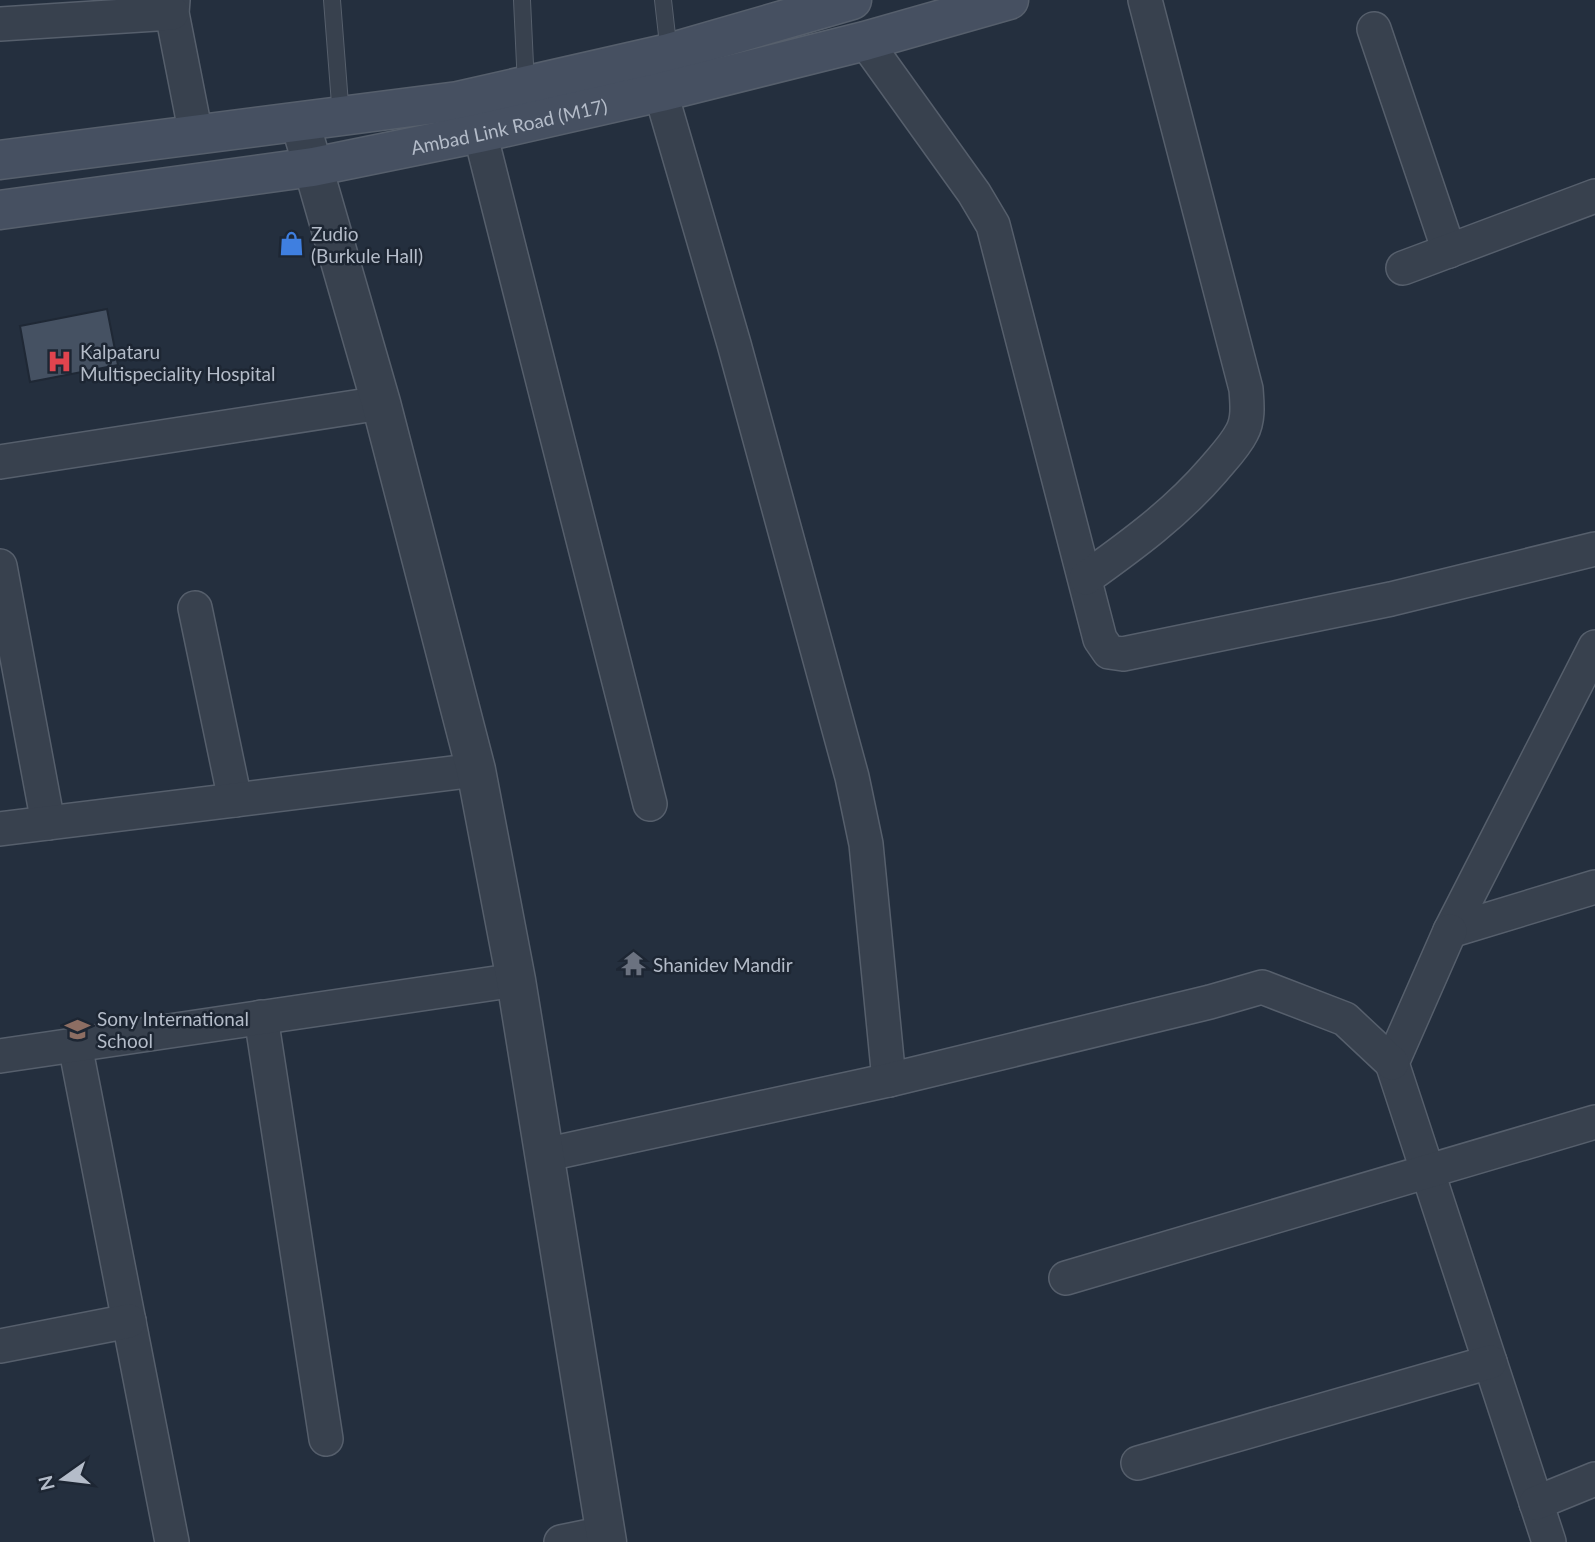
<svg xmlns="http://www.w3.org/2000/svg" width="1595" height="1542" viewBox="0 0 1595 1542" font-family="Lato,sans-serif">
  <rect width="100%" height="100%" fill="#242f3e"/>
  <path fill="#455162" stroke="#1f2835" stroke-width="2" d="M107 309 118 365 30 382 20 326Z"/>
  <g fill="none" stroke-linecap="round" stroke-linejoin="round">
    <defs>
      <g id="service">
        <path d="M332 0 341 117"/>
        <path d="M522 0 526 86"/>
        <path d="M663 0 669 53"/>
      </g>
      <g id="minor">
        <path d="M173 0 172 13 196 135"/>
        <path d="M0 24 172 13"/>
        <path d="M1374 29 1449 251"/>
        <path d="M865 41 974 193 993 225 1100 639 1109 652 1123 654 1391 599 1595 549"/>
        <path d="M653 66 734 344 852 777 866 844 889 1080"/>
        <path d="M480 133 650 804"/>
        <path d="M1403 268 1595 196"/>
        <path d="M0 462 381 403"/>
        <path d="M0 566 48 823"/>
        <path d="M1086 578C1132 545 1176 513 1213 470 1223 458 1235 446 1242 432 1249 419 1247 403 1246 389L1145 0"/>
        <path d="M195 608 235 800"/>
        <path d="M1595 647 1450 931 1595 887"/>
        <path d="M0 829 476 770"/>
        <path d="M1450 931 1392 1063 1549 1542"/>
        <path d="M261 1017 326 1439"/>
        <path d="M75 1045 172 1542"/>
        <path d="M0 1056 516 980"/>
        <path d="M544 1155 889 1080 1210 1002 1262 987 1345 1019 1392 1063"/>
        <path d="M1066 1278 1595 1122"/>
        <path d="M0 1346 129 1321"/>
        <path d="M1138 1463 1490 1362"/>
        <path d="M1536 1503 1595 1479"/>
        <path d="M561 1542 605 1533"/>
      </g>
      <path id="tertiary" d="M300 122 381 403 476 770 516 980 607 1542"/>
      <g id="secondary">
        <path d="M0 160 458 101 669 53 852 0"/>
        <path id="s1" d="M0 210 313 167 480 133 661 92 865 41 1009 0"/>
      </g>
    </defs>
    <use href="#service" stroke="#565f6c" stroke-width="18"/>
    <use href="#minor" stroke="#565f6c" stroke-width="36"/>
    <use href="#tertiary" stroke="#565f6c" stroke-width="41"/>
    <use href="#secondary" stroke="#565f6c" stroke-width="41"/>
    <use href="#service" stroke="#38414e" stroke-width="16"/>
    <use href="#minor" stroke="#38414e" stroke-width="33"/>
    <use href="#tertiary" stroke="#38414e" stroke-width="38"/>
    <use href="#secondary" stroke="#465061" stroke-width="38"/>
  </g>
  <defs>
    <symbol id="shop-bare" viewBox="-9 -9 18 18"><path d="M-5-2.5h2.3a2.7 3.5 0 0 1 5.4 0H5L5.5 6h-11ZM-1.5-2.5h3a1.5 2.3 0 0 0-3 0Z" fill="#3f7fe0" stroke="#1d2633" stroke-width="2.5" paint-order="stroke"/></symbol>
    <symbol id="hospital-bare" viewBox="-9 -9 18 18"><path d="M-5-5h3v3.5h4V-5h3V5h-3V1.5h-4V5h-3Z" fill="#e0444e" stroke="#1d2633" stroke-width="2.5" paint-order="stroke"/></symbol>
    <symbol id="temple-bare" viewBox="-9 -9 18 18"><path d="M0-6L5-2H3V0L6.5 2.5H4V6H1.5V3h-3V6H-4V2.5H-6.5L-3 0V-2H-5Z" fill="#6b7280" stroke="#1d2633" stroke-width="2.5" paint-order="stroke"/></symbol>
    <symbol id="school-bare" viewBox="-9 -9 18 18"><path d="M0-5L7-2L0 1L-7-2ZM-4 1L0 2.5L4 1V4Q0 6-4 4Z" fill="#8d6e63" stroke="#1d2633" stroke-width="2.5" paint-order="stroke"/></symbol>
  </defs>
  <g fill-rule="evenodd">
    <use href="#shop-bare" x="274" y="226" width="35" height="35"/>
    <use href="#hospital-bare" x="42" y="344" width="35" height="35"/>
    <use href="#temple-bare" x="616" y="946" width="35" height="35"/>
    <use href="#school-bare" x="60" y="1012" width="35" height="35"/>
  </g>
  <g text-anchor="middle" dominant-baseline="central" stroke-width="5" stroke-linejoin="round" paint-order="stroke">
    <g font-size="19" fill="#b4bcc9" stroke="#1d2633">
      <text stroke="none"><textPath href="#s1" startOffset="516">Ambad Link Road (M17)</textPath></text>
    </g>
    <g font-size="19" fill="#b4bcc9" stroke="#1d2633" text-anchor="start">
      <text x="311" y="233">Zudio<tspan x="311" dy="22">(Burkule Hall)</tspan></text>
      <text x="80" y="351">Kalpataru<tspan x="80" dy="22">Multispeciality Hospital</tspan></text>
      <text x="653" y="964">Shanidev Mandir</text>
      <text x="97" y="1018">Sony International<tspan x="97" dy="22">School</tspan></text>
    </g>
  </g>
  <g transform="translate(63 1479) rotate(256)" stroke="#1d2633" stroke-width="5" paint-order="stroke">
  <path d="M0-5L12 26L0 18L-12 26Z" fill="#b4bcc9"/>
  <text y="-10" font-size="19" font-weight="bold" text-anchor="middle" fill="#b4bcc9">N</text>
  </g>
</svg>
